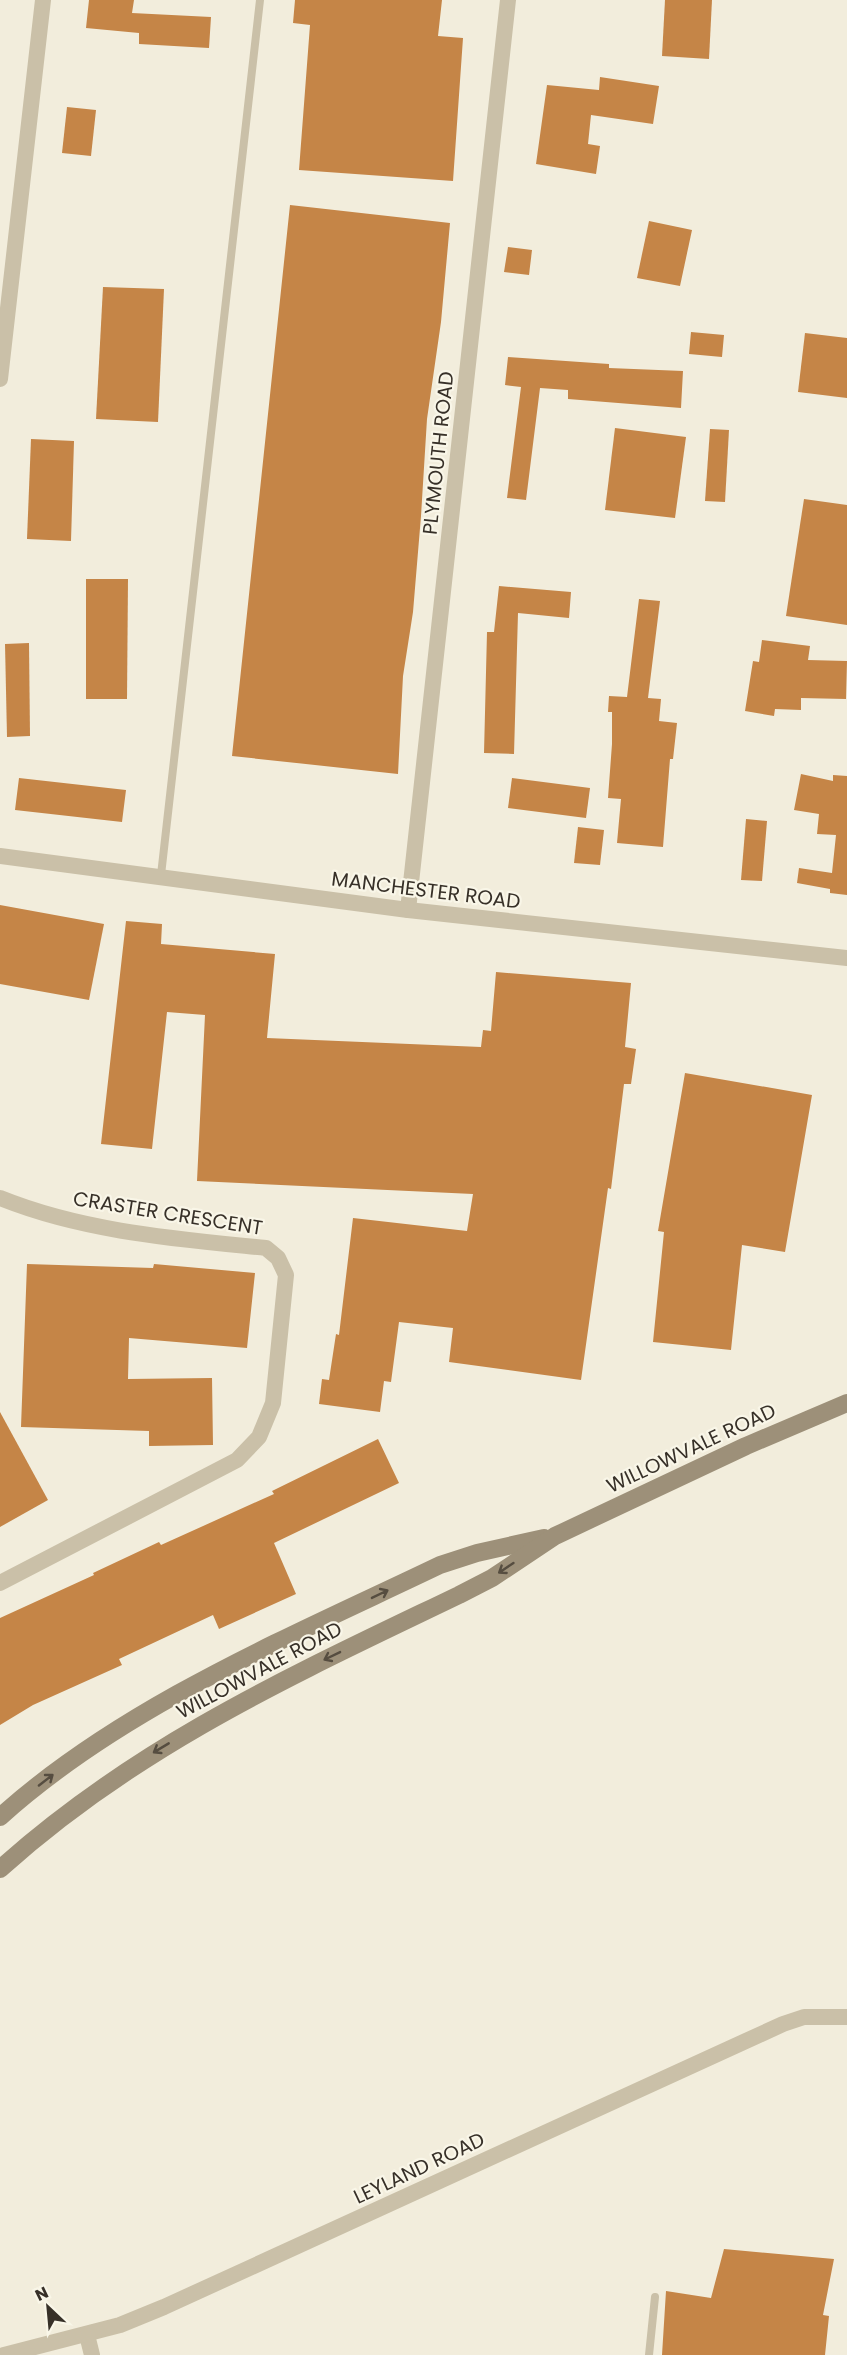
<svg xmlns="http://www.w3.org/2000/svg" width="847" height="2355" viewBox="0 0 847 2355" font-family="Poppins,sans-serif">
  <rect width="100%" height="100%" fill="#f2eddc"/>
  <g fill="#c58547">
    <path d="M89 0H134L132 13 211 17 209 48 139 44V33L86 28Z"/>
    <path d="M295 0H442L438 36 463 38 453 181 299 170 310 25 293 23Z"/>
    <path d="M665 0H712L709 59 662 56Z"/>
    <path d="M600 77 659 86 653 124 591 115 588 144 600 146 596 174 536 164 547 85 599 90Z"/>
    <path d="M67 107 96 110 91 156 62 153Z"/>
    <path d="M290 205 450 223 441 322 427 419 421 516 413 612 403 676 398 774 232 756Z"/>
    <path d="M649 221 692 230 680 286 637 278Z"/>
    <path d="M508 247 532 250 529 275 504 272Z"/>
    <path d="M103 287 164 289 158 422 96 419Z"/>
    <path d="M691 332 724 335 722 357 689 354Z"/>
    <path d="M805 333 847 338V398L798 392Z"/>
    <path d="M508 357 609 364V368L683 371 681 408 568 399V390L540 388 526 500 507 498 521 387 505 385Z"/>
    <path d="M615 428 686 437 675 518 605 510Z"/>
    <path d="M710 429 729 430 725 502 705 501Z"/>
    <path d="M31 439 74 441 71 541 27 539Z"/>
    <path d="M804 499 847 505V625L786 616Z"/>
    <path d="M86 579H128L127 699H86Z"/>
    <path d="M499 586 571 592 569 618 518 613 514 754 484 753 487 632H494Z"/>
    <path d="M639 599 660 601 648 698 661 699 659 721 677 723 673 759H670L663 847 617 843 621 799 608 798 612 744V712H608L609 696 627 697Z"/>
    <path d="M762 640 810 646 808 660 847 661 846 699 801 698V710L775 709 774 716 745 711 753 661 759 662Z"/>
    <path d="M29 643 30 736 7 737 5 644Z"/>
    <path d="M801 774 833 781V775L847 776V895L830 893V889L797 883 799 868 832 873 836 835 817 834 819 814 794 810Z"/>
    <path d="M19 778 126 790 122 822 15 810Z"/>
    <path d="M512 778 590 788 586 818 508 808Z"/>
    <path d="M746 819 767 821 762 881 741 880Z"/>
    <path d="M578 827 604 830 600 865 574 863Z"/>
    <path d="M0 905 104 924 89 1000 0 984Z"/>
    <path d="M126 921 162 924 161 944 275 954 267 1038 481 1047 483 1030 491 1031 496 972 631 983 625 1047 636 1049 631 1084H624L611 1189 608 1188 581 1380 449 1362 453 1328 399 1322 391 1382 384 1381 380 1412 319 1404 322 1379 329 1380 336 1334 339 1335 353 1218 467 1231 473 1194 197 1181 205 1015 167 1012 152 1149 101 1144Z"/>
    <path d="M685 1073 812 1095 785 1252 742 1245 731 1350 653 1342 664 1232 658 1231Z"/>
    <path d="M27 1264 153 1268 154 1264 255 1273 247 1348 129 1338 128 1379 212 1378 213 1445 149 1446V1431L21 1427Z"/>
    <path d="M0 1412 48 1500 0 1527Z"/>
    <path d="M378 1439 399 1483 274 1543 296 1594 219 1629 213 1615 119 1659 122 1665 33 1705 0 1725V1618L94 1575 93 1573 159 1542 161 1545 274 1494 272 1491Z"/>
    <path d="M724 2249 834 2259 823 2315 829 2316 825 2355H662L666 2291 711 2298Z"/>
  </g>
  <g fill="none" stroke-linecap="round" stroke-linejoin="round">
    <g stroke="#cac0a8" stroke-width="8">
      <path d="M161 875 260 0"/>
      <path d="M649 2355 655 2297"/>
    </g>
    <g stroke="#cac0a8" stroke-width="16">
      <path d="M0 379 43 0"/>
      <path d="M0 856 408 910 847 958"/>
      <path d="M408 910 508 0"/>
      <path d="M0 1198C84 1232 177 1239 266 1248L278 1258 286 1275 273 1403 259 1437 237 1460 0 1583"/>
      <path d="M87 2335 92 2355"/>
      <path d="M4 2355 120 2325 164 2307 783 2024 804 2017H847"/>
    </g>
    <g stroke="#9d9079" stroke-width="18">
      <path d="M0 1817C123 1706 292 1636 440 1565L477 1553 544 1538"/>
      <path d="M0 1869C139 1744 293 1675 459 1595L492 1578 555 1536 746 1446 847 1403"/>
    </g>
  </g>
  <defs><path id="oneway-shaft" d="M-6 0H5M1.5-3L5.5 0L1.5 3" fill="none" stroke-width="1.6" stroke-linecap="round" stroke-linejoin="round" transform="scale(1.5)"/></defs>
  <g stroke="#564d40">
    <use href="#oneway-shaft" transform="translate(506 1568) rotate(146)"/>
    <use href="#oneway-shaft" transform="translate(380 1594) rotate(-26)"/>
    <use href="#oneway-shaft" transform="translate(332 1656) rotate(154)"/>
    <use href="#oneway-shaft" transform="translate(161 1748) rotate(149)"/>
    <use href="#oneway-shaft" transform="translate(46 1780) rotate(-38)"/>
  </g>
  <g text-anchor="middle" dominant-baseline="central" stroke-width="4.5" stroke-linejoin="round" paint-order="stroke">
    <g font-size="20" fill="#373028" stroke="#f9f6e8">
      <text transform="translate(438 453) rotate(-84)">PLYMOUTH ROAD</text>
      <text transform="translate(426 890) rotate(7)">MANCHESTER ROAD</text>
      <text transform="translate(168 1213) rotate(9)">CRASTER CRESCENT</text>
      <text transform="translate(691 1448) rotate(-25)">WILLOWVALE ROAD</text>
      <text transform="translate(259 1670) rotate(-28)">WILLOWVALE ROAD</text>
      <text transform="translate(419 2168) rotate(-25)">LEYLAND ROAD</text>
    </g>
  </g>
  <g transform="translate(48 2307) rotate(334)" stroke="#f9f6e8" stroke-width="4.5" paint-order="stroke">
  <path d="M0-4.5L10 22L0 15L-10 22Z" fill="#373028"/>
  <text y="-9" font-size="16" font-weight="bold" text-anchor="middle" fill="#373028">N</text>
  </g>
</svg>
